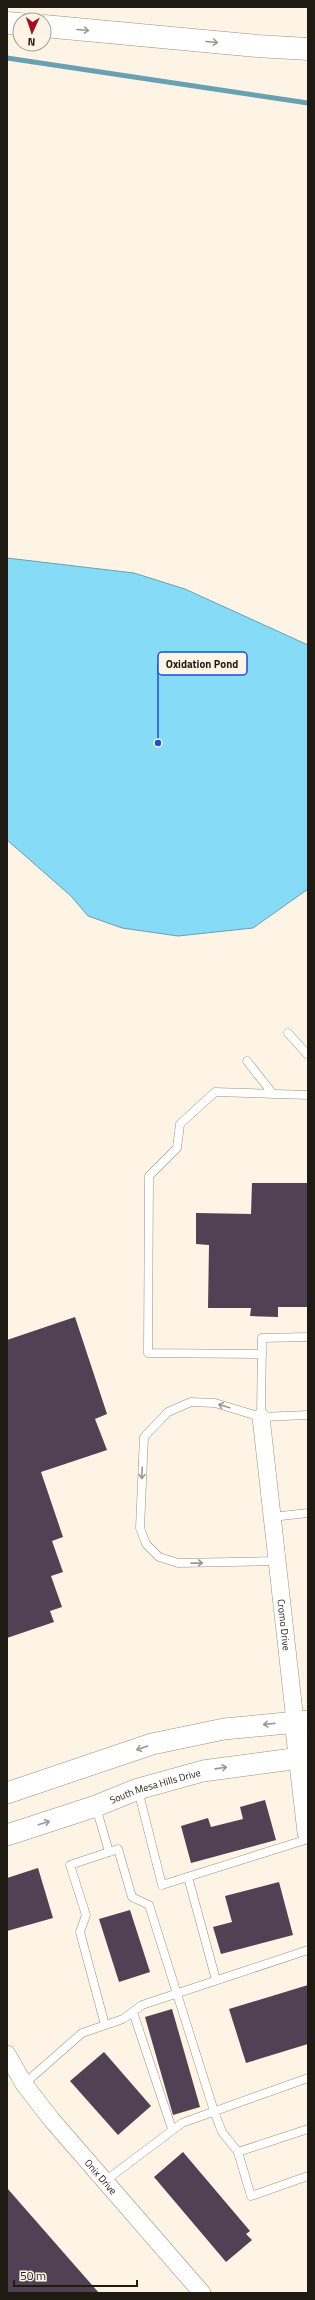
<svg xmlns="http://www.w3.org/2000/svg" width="315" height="2300" viewBox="0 0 315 2300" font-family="'Titillium Web',sans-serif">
  <rect width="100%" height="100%" fill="#fdf4e5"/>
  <path fill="#86dbf6" stroke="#67a1b2" d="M7 558 134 573 185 589 308 645V889L253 928 178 936 122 928 88 916 71 896 7 840Z"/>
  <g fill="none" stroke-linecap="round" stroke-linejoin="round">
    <path stroke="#67a1b2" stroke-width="5" d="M7 58 308 103"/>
  </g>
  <g fill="#504154">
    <path d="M252 1183H308V1307H278V1317L250 1316 251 1308H208L209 1245 196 1244V1213L251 1214Z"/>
    <path d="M75 1317 107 1414 95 1419 107 1450 41 1472 63 1537 52 1541 63 1572 51 1576 62 1607 50 1611 54 1622 7 1638V1340Z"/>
    <path d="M265 1800 276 1840 191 1863 181 1826 208 1818 211 1827 243 1819 240 1807Z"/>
    <path d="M38 1868 53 1918 7 1931V1878Z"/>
    <path d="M279 1882 293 1935 221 1954 213 1927 232 1922 225 1896Z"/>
    <path d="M130 1910 150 1972 119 1982 99 1919Z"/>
    <path d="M308 1985V2044L246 2063 229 2009Z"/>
    <path d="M172 2009 200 2107 173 2115 145 2017Z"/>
    <path d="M104 2052 151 2106 118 2135 70 2081Z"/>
    <path d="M183 2152 250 2231 246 2234 252 2240 226 2262 154 2177Z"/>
    <path d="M7 2188 99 2293H7Z"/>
  </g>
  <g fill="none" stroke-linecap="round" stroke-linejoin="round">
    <defs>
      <g id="service">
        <path d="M288 1033 308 1055"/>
        <path d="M247 1061 273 1094"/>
        <path d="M262 1354 148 1353 149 1176 177 1148 180 1124 215 1092 308 1095"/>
        <path d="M261 1417 262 1338 308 1337"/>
        <path d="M272 1517 308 1513"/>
        <path d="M277 1561 178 1563 159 1557 146 1544 140 1528 144 1437 168 1412 191 1402 215 1403 261 1417 308 1415"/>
        <path d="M138 1790 162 1885 308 1839"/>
        <path d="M96 1807 109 1852"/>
        <path d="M188 1877 216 1980"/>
        <path d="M133 2012 172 2129"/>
        <path d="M105 2025 80 1932 86 1915 70 1865 118 1849 132 1897 149 1905 214 2111 222 2132 238 2152 251 2196 308 2176"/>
        <path d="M24 2084 82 2033 123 2019 142 2005 308 1950"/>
        <path d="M238 2152 308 2129"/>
        <path d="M105 2181 182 2123 308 2078"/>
      </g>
      <g id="minor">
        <path id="s1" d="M261 1417 295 1721"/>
        <path id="s2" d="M7 2054 24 2084 51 2119 202 2293"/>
      </g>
      <g id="tertiary">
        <path d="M295 1721 308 1832"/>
        <path d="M7 1793 152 1744 224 1729 308 1721"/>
        <path id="s3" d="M7 1835 96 1806 138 1789 203 1771 308 1757"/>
      </g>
      <g id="motorway">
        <path d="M7 23 20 24"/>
        <path d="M44 26 257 46 308 49"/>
      </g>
    </defs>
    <use href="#service" stroke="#9e917a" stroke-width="9"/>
    <use href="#minor" stroke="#9e917a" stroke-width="18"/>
    <use href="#tertiary" stroke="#9e917a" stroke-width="22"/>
    <use href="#motorway" stroke="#9e917a" stroke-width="23"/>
    <use href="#service" stroke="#fff" stroke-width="8"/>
    <use href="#minor" stroke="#fff" stroke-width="17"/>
    <use href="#tertiary" stroke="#fff" stroke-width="21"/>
    <use href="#motorway" stroke="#fff" stroke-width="22"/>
  </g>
  <defs><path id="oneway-shaft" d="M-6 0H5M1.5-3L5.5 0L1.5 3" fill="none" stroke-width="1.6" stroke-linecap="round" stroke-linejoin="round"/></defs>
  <g stroke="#9a9894">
    <use href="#oneway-shaft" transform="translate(83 30) rotate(5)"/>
    <use href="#oneway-shaft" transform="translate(212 42) rotate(5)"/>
    <use href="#oneway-shaft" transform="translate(224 1406) rotate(-163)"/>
    <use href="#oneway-shaft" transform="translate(142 1473) rotate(93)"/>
    <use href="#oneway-shaft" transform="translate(197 1563) rotate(-1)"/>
    <use href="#oneway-shaft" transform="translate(269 1724) rotate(173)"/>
    <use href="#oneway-shaft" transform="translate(142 1748) rotate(161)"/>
    <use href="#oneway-shaft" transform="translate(221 1768) rotate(-8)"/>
    <use href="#oneway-shaft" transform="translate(44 1823) rotate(-18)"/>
  </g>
  <g text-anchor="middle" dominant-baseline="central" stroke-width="4" stroke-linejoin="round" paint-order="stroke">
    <g font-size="10" fill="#1f1b12" stroke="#fdf4e5">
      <text stroke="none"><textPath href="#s1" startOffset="209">Cromo Drive</textPath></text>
      <text stroke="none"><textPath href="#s3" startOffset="156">South Mesa Hills Drive</textPath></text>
      <text stroke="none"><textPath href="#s2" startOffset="155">Onix Drive</textPath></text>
    </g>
  </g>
  <path fill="none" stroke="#1d4ed8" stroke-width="1.5" d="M158 743L158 664"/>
  <circle fill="#1d4ed8" stroke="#fdf4e5" stroke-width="1.5" cx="158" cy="743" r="4"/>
  <rect fill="#fdf4e5" stroke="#1d4ed8" stroke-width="1.5" x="158" y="652" width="89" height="23" rx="4"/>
  <g font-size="11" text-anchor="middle" font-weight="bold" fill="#1f1b12">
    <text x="202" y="668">Oxidation Pond</text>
  </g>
  <rect width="315" height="2300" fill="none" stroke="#1f1b12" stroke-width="16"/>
  <g transform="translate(32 32) rotate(183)"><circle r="19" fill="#fdf4e5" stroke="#a49d91"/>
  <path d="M0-3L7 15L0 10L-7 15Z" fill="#a60d20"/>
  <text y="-6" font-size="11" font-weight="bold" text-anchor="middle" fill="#1f1b12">N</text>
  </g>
  <path d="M14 2280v6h123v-6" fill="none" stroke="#1f1b12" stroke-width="2"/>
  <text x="20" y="2280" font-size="12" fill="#1f1b12" stroke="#fdf4e5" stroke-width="3" paint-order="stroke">50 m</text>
</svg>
